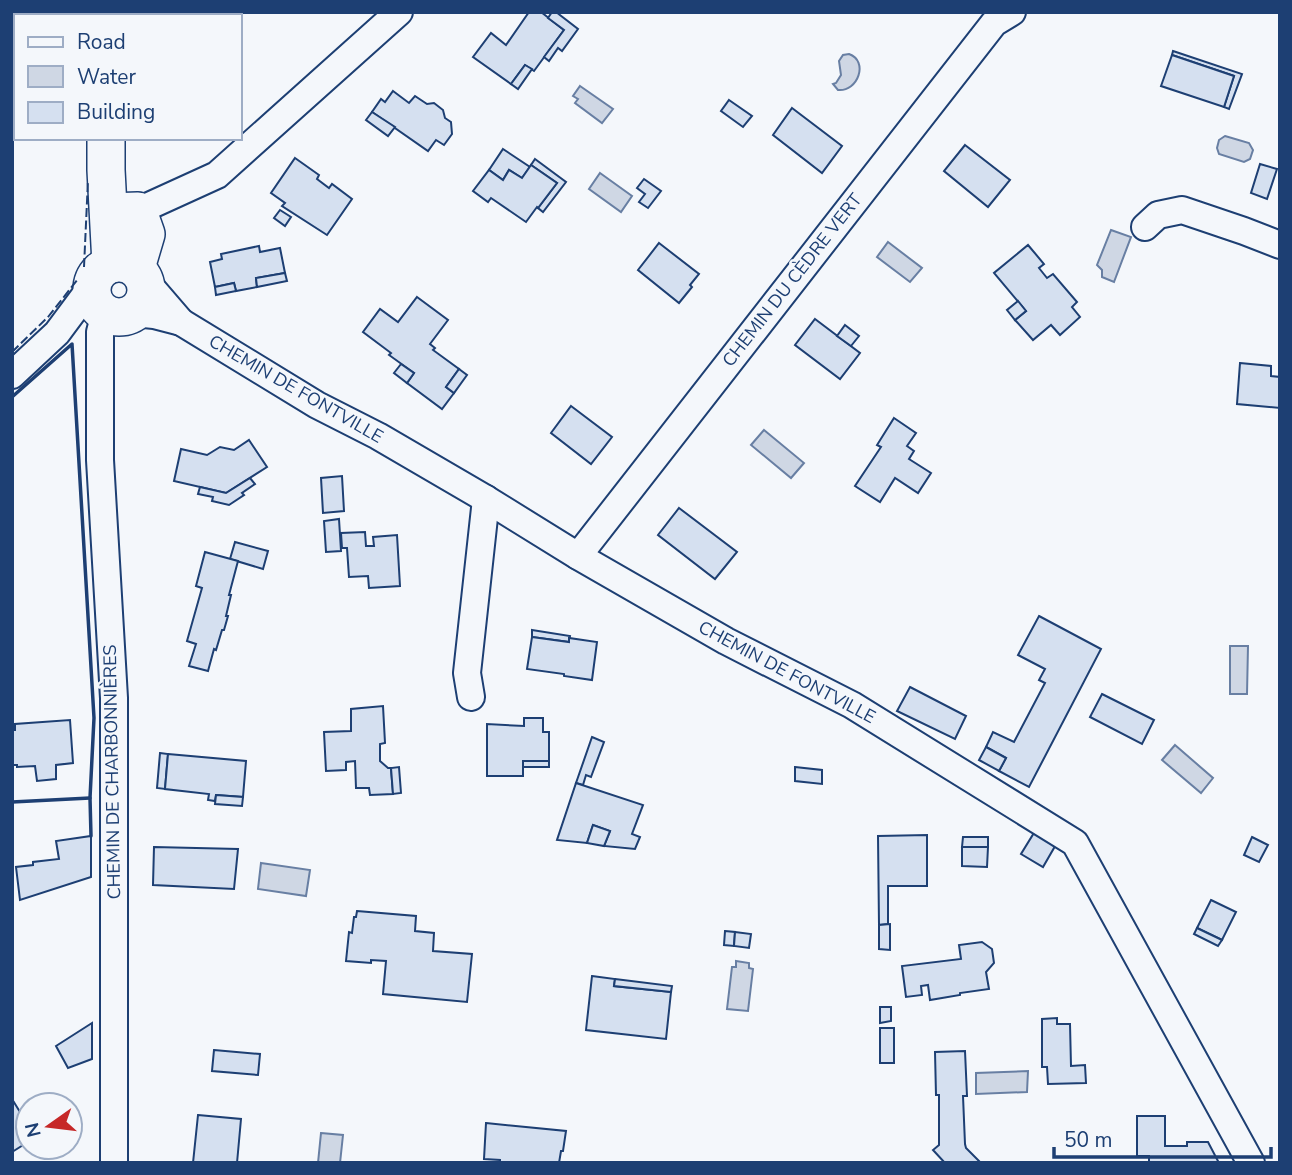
<svg xmlns="http://www.w3.org/2000/svg" width="1292" height="1175" viewBox="0 0 1292 1175" font-family="'Nunito Sans',sans-serif">
  <rect width="100%" height="100%" fill="#f4f7fb"/>
  <g fill="#cfd7e4" stroke="#687fa3" stroke-width="2">
    <path d="M849 54C869 61 858 92 838 90L833 84 836 83 841 75 839 61 843 55Z"/>
    <path d="M580 86 613 109 602 123 575 103 578 99 573 96Z"/>
    <path d="M1225 136 1249 143 1253 150 1250 159 1244 162 1219 154 1217 148 1219 140Z"/>
    <path d="M600 173 632 196 621 212 589 189Z"/>
    <path d="M1111 230 1131 237 1114 282 1102 277V270L1097 265Z"/>
    <path d="M888 242 922 268 910 282 877 257Z"/>
    <path d="M764 430 804 463 791 478 751 445Z"/>
    <path d="M1230 646H1248L1247 694H1230Z"/>
    <path d="M1175 745 1213 778 1201 793 1162 760Z"/>
    <path d="M261 863 310 870 306 896 258 889Z"/>
    <path d="M736 961 749 963V968L753 969 748 1011 727 1009 732 967H736Z"/>
    <path d="M1028 1071 1027 1092 976 1094V1073Z"/>
    <path d="M321 1133 343 1135 340 1163H318Z"/>
  </g>
  <g fill="#d5e0f0" stroke="#1d3f73" stroke-width="2">
    <path d="M529 12H541L564 30 534 71 525 65 511 84 473 57 491 33 506 45Z"/>
    <path d="M552 12H556L578 29 562 51 558 48 549 61 544 57 564 30 548 18Z"/>
    <path d="M1173 51 1242 74 1229 109 1224 107 1234 76 1172 55Z"/>
    <path d="M1172 55 1234 76 1224 107 1161 86Z"/>
    <path d="M525 65 532 69 518 89 511 84Z"/>
    <path d="M393 91 409 103 415 96 427 104 434 103 443 110 445 118 451 122 452 134 444 145 436 140 428 151 372 112 381 99 385 102Z"/>
    <path d="M729 100 752 116 743 127 721 111Z"/>
    <path d="M792 108 842 146 822 173 773 135Z"/>
    <path d="M372 112 395 127 388 136 366 120Z"/>
    <path d="M965 145 1010 180 988 207 944 171Z"/>
    <path d="M503 149 530 167 522 178 509 170 503 180 489 170Z"/>
    <path d="M295 158 319 175 317 179 329 188 332 184 352 199 327 235 282 206 285 203 271 193Z"/>
    <path d="M535 159 566 182 543 212 538 208 557 183 531 165Z"/>
    <path d="M1260 164 1277 169 1267 199 1251 193Z"/>
    <path d="M531 165 557 183 538 208 537 207 526 222 491 198 488 202 473 191 489 170 503 180 509 170 522 178Z"/>
    <path d="M644 179 661 191 648 208 639 202 645 194 637 188Z"/>
    <path d="M280 210 291 217 285 226 274 218Z"/>
    <path d="M659 243 699 274 690 285 692 287 679 303 638 270Z"/>
    <path d="M1028 245 1044 264 1039 268 1047 278 1053 274 1077 302 1072 307 1080 317 1060 335 1051 325 1033 340 1015 320 1026 311 994 273Z"/>
    <path d="M259 246 260 252 280 248 285 273 256 278 257 287 236 291 234 283 215 287 210 262 222 259 221 254Z"/>
    <path d="M285 273 287 281 257 287 256 278Z"/>
    <path d="M234 283 236 291 216 295 215 287Z"/>
    <path d="M417 297 448 320 430 344 435 348 433 350 459 369 446 387 454 393 442 409 407 383 414 373 389 355 391 353 363 332 380 309 398 322Z"/>
    <path d="M1018 301 1026 311 1015 320 1007 310Z"/>
    <path d="M815 319 860 353 840 379 795 345Z"/>
    <path d="M845 325 859 336 851 346 837 336Z"/>
    <path d="M1240 363 1271 366V376L1280 377V408L1237 404Z"/>
    <path d="M401 364 414 373 407 383 394 373Z"/>
    <path d="M459 369 467 375 454 393 446 387Z"/>
    <path d="M571 406 612 437 591 464 551 433Z"/>
    <path d="M894 418 916 433 907 446 914 451 909 459 931 473 918 493 895 478 880 502 855 486 881 447 877 445Z"/>
    <path d="M249 440 267 467 226 493 174 481 181 449 207 455 220 447 234 450Z"/>
    <path d="M342 476 344 511 323 513 321 478Z"/>
    <path d="M250 478 255 484 242 493 244 495 229 505 212 501 213 497 198 494 200 487 226 493Z"/>
    <path d="M679 508 737 552 715 579 658 535Z"/>
    <path d="M339 519 341 551 326 552 324 521Z"/>
    <path d="M365 532 366 546H374L373 537 397 535 400 586 369 588 368 576 349 577 347 548H342L341 533Z"/>
    <path d="M235 542 268 551 263 569 230 559Z"/>
    <path d="M205 552 238 561 229 595H231L226 616H228L224 630H222L216 650 214 649 208 671 189 666 196 644 187 641 202 588 196 586Z"/>
    <path d="M1039 616 1101 649 1029 787 999 771 1006 758 986 747 993 732 1014 742 1045 683 1039 680 1045 669 1018 655Z"/>
    <path d="M532 630 570 636 569 642 532 637Z"/>
    <path d="M532 637 569 642V638L597 642 592 680 564 676V674L527 669Z"/>
    <path d="M910 687 966 716 955 739 897 711Z"/>
    <path d="M1102 694 1154 720 1142 744 1090 717Z"/>
    <path d="M383 706 385 743 380 744V761L388 768H391L393 794 370 795 369 788H356L355 761 346 762V770L326 771 324 732 351 731V709Z"/>
    <path d="M524 718H543V732H549V761H523V776H487V724L524 726Z"/>
    <path d="M70 720 73 763 56 765V779L37 781 35 766 17 767V765H12V730H15V724Z"/>
    <path d="M592 737 604 742 591 777 586 775 583 785 576 783Z"/>
    <path d="M986 747 1006 758 999 771 979 760Z"/>
    <path d="M160 753 168 754 165 789 157 788Z"/>
    <path d="M168 754 246 761 243 797 216 795 215 801 208 800 209 794 165 789Z"/>
    <rect x="523" y="761" width="26" height="6"/>
    <path d="M399 767 401 793 393 794 391 768Z"/>
    <path d="M795 767 822 770V784L795 781Z"/>
    <path d="M576 783 643 805 632 834 640 837 635 849 604 846 610 831 593 825 587 843 557 840Z"/>
    <path d="M216 795 243 797 242 806 215 804Z"/>
    <path d="M593 825 610 831 604 846 587 843Z"/>
    <path d="M1037 828 1058 841 1043 867 1021 854Z"/>
    <path d="M927 835V886H888V924L879 925 878 836Z"/>
    <path d="M91 836V877L20 900 16 867 33 865V862L59 859 56 841Z"/>
    <path d="M963 837H988V847H962Z"/>
    <path d="M1252 837 1268 845 1259 862 1244 855Z"/>
    <path d="M154 847 238 849 234 889 153 885Z"/>
    <path d="M962 847H988L987 867 962 866Z"/>
    <path d="M1211 900 1236 912 1222 940 1197 928Z"/>
    <path d="M357 911 416 916 415 931 434 933 433 951 472 954 467 1002 383 994 386 961 371 960V963L346 961 349 932 352 933 354 917H356Z"/>
    <path d="M890 924V950L879 949V925Z"/>
    <path d="M1197 928 1222 940 1218 946 1194 934Z"/>
    <path d="M725 931 735 932 734 946 724 945Z"/>
    <path d="M735 932 751 934 749 948 734 946Z"/>
    <path d="M982 942 992 949 994 963 986 972 989 989 960 993V995L930 1000 928 985 921 986 922 995 906 997 902 966 961 959 959 945Z"/>
    <path d="M592 976 615 979 614 986 671 992 666 1039 586 1030Z"/>
    <path d="M615 979 672 986 671 992 614 986Z"/>
    <path d="M880 1007H891V1021L880 1023Z"/>
    <path d="M1057 1018V1024H1070L1071 1066 1085 1065 1086 1083 1048 1084 1047 1067H1042V1019Z"/>
    <path d="M92 1023V1059L68 1068 56 1046Z"/>
    <rect x="880" y="1028" width="14" height="35"/>
    <path d="M214 1050 260 1054 258 1075 212 1071Z"/>
    <path d="M965 1051 967 1096H963L965 1144 966 1148 981 1163H945L933 1150 939 1145V1095H936L935 1052Z"/>
    <path d="M12 1099 28 1125V1142L12 1152Z"/>
    <path d="M198 1115 241 1119 237 1163H193Z"/>
    <path d="M1137 1116H1165V1146H1187V1142H1208L1219 1163H1149V1156H1137Z"/>
    <path d="M486 1123 566 1131 563 1151H561L559 1163H500V1160L484 1159Z"/>
  </g>
  <g fill="none" stroke-linecap="round" stroke-linejoin="round">
    <defs>
      <path id="lane" d="M12 92 16 89"/>
      <g id="street">
        <path d="M138 211 217 175 399 12"/>
        <path d="M1145 227 1158 215 1182 210 1244 231 1280 245"/>
        <path d="M144 279 181 322"/>
        <path d="M105 313 100 332V460L114 698V1163"/>
        <path d="M134 313 154 315 181 322 317 405 378 436 486 499 578 556 726 641 852 705 1075 843 1251 1163"/>
        <path d="M12 375 57 333 83 298 93 284"/>
        <path d="M578 556 994 23 1012 12"/>
        <path d="M471 697 467 673 486 499"/>
      </g>
      <g id="secondary">
        <path d="M84 12 85 16"/>
        <path d="M106 138V170L111 264"/>
        <path d="M109 212 138 211 146 234 136 268"/>
        <circle cx="119" cy="290" r="27"/>
      </g>
    </defs>
    <use href="#lane" stroke="#1d3f73" stroke-width="16"/>
    <use href="#street" stroke="#1d3f73" stroke-width="30"/>
    <use href="#secondary" stroke="#1d3f73" stroke-width="40"/>
    <use href="#lane" stroke="#f4f7fb" stroke-width="12"/>
    <use href="#street" stroke="#f4f7fb" stroke-width="26"/>
    <use href="#secondary" stroke="#f4f7fb" stroke-width="37"/>
    <g stroke="#1d3f73" stroke-width="2" stroke-dasharray="9 3.5" stroke-linecap="butt">
      <path d="M12 102 16 99"/>
      <path d="M84 267 88 180"/>
      <path d="M12 352 48 317 78 279"/>
    </g>
    <g stroke="#1d3f73" stroke-width="3.5">
      <path d="M12 84 16 82"/>
      <path d="M12 397 72 344 94 718 90 798 91 836"/>
      <path d="M12 802 90 798"/>
    </g>
  </g>
  <g text-anchor="middle" dominant-baseline="central" stroke-width="5" stroke-linejoin="round" paint-order="stroke">
    <g font-size="18" fill="#1d3f73" stroke="#f4f7fb">
      <text transform="translate(792 280) rotate(-52)">CHEMIN DU CÈDRE VERT</text>
      <text transform="translate(296 389) rotate(30)">CHEMIN DE FONTVILLE</text>
      <text transform="translate(787 672) rotate(28)">CHEMIN DE FONTVILLE</text>
      <text transform="translate(112 772) rotate(-91)">CHEMIN DE CHARBONNIÈRES</text>
    </g>
  </g>
  <rect width="1292" height="1175" fill="none" stroke="#1d3f73" stroke-width="28"/>
  <rect x="14" y="14" width="228" height="126" fill="#f4f7fb" stroke="#9eadc5" stroke-width="2"/>
  <rect x="28" y="37" width="35" height="10" fill="#f4f7fb" stroke="#9eadc5" stroke-width="2"/>
  <text x="77" y="49" font-size="21" fill="#1d3f73">Road</text>
  <rect x="28" y="66" width="35" height="21" fill="#cfd7e4" stroke="#9eadc5" stroke-width="2"/>
  <text x="77" y="84" font-size="21" fill="#1d3f73">Water</text>
  <rect x="28" y="102" width="35" height="21" fill="#d5e0f0" stroke="#9eadc5" stroke-width="2"/>
  <text x="77" y="119" font-size="21" fill="#1d3f73">Building</text>
  <g transform="translate(49 1126) rotate(256)"><circle r="33" fill="#f4f7fb" stroke="#9eadc5" stroke-width="2"/>
  <path d="M0-5L12 26L0 18L-12 26Z" fill="#c62828"/>
  <text y="-10" font-size="19" font-weight="bold" text-anchor="middle" fill="#1d3f73">N</text>
  </g>
  <path d="M1054 1147v10h217v-10" fill="none" stroke="#1d3f73" stroke-width="3.5"/>
  <text x="1064" y="1147" font-size="21" fill="#1d3f73" stroke="#f4f7fb" stroke-width="5" paint-order="stroke">50 m</text>
</svg>
